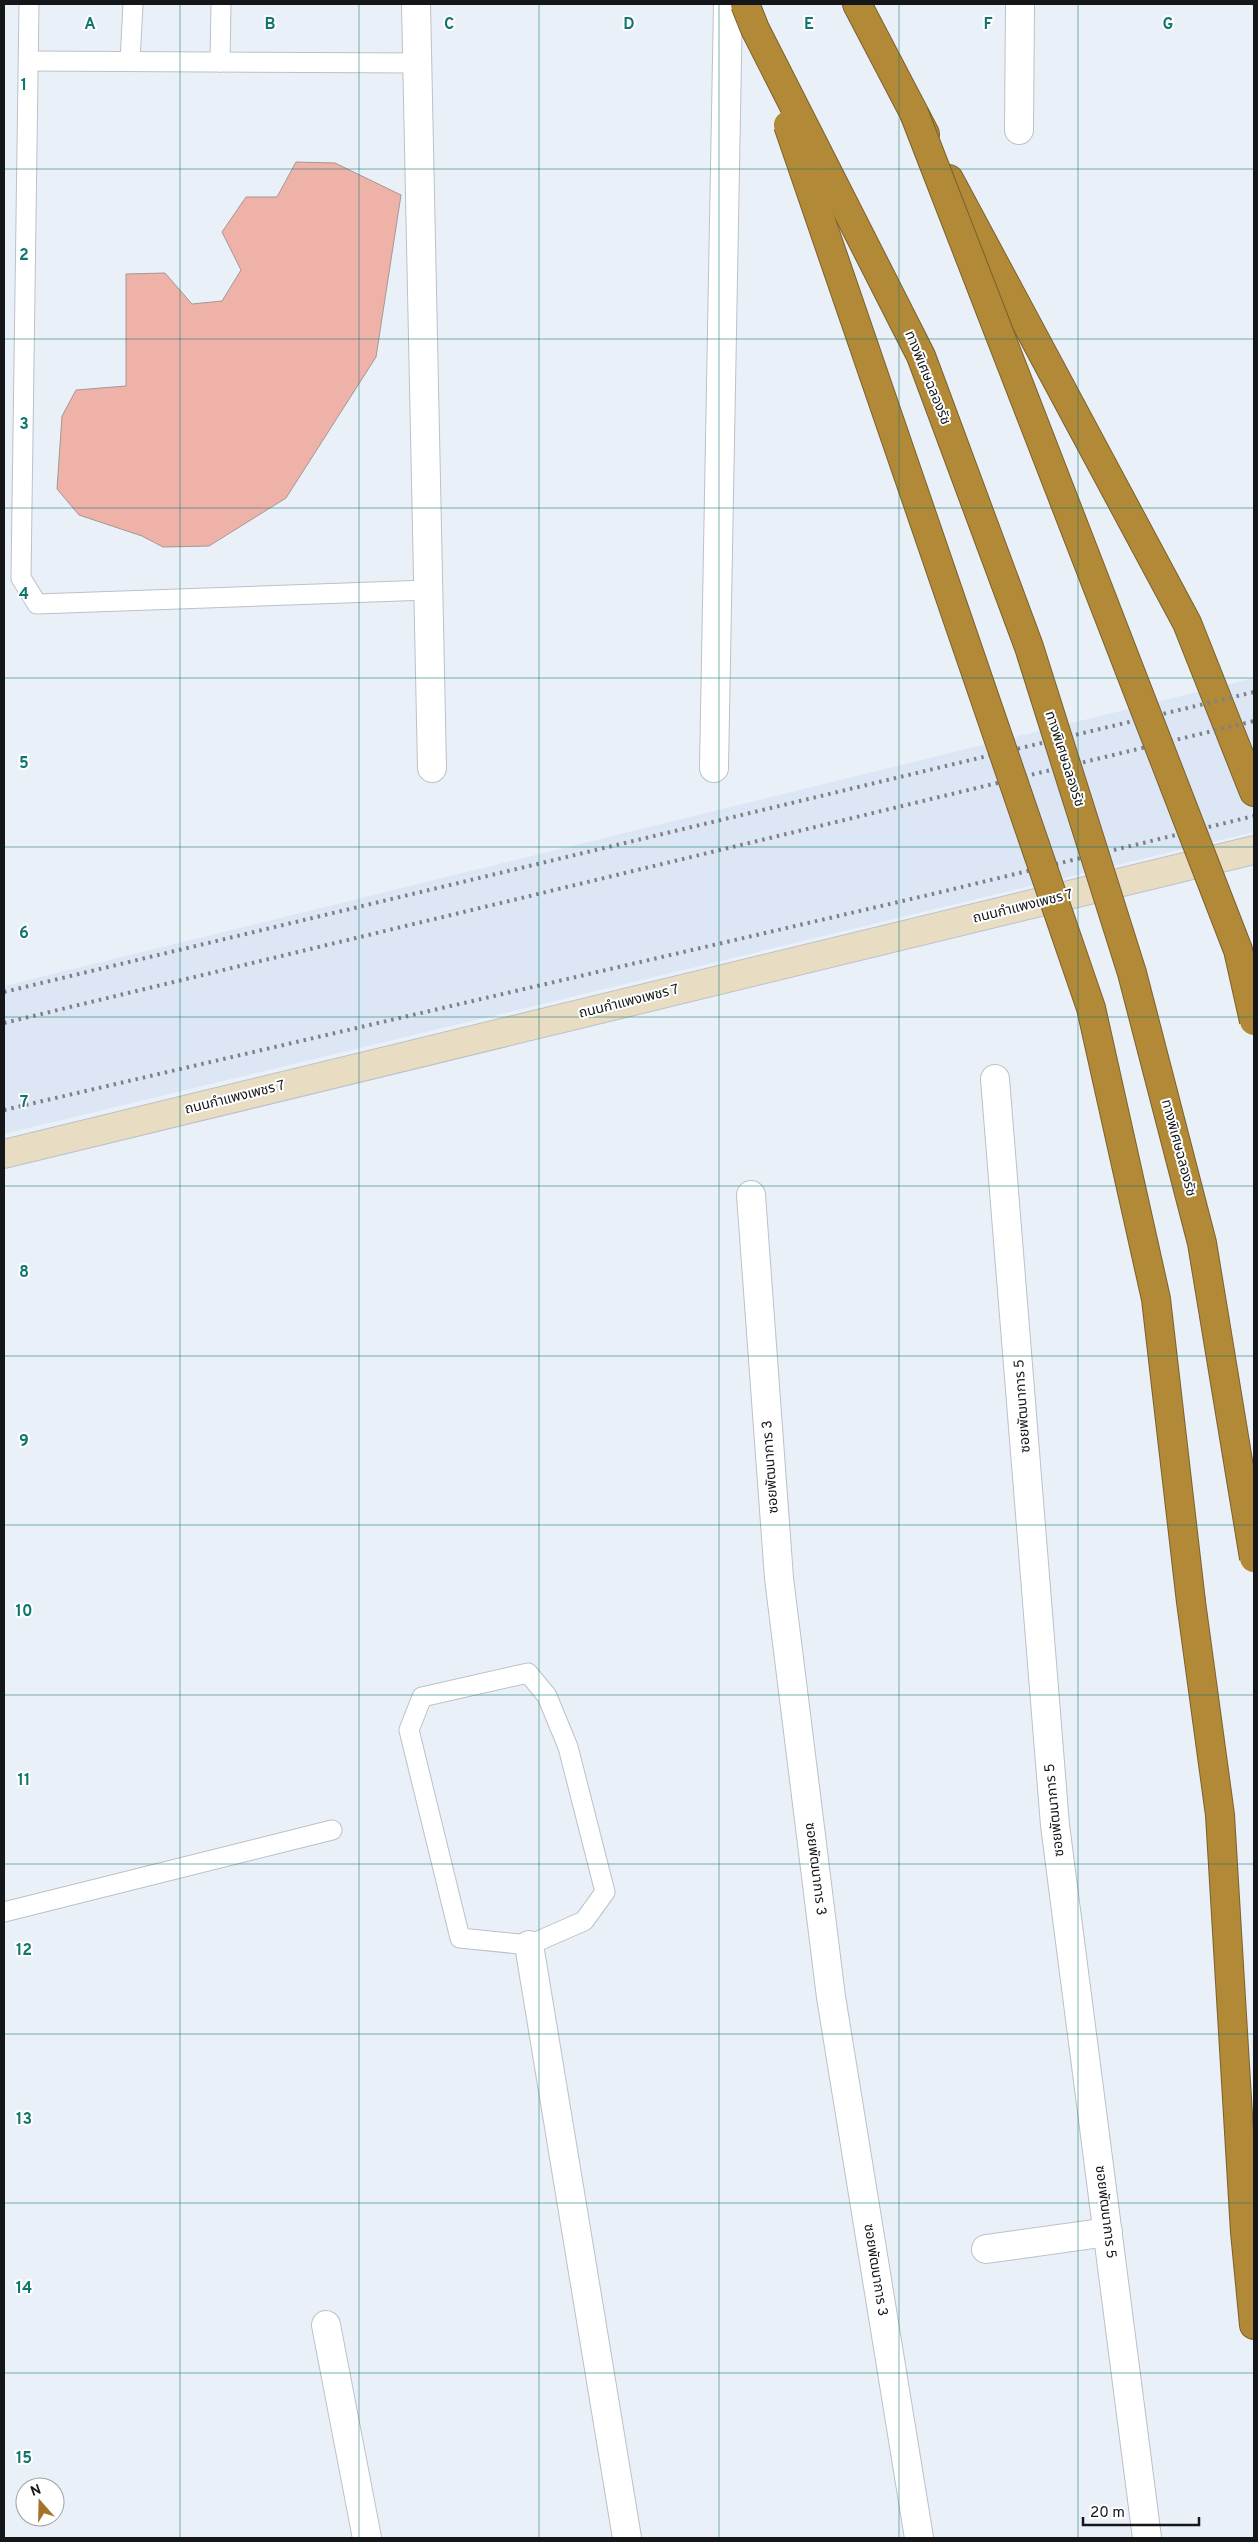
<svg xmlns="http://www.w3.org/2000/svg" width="1258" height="2542" viewBox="0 0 1258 2542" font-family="Overpass,'Noto Sans Thai',sans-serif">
  <rect width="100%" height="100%" fill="#eaf0f7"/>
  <path fill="#dce6f4" d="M1254 678V832L4 1134V986Z"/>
  <path fill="#efb2a8" stroke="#a29896" d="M296 162 335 163 401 195 376 357 286 498 209 546 163 547 142 536 79 515 57 489 62 416 76 390 126 386V274L165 273 192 304 222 301 241 270 222 232 246 197H277Z"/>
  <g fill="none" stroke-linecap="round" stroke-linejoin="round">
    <defs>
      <g id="lane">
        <path d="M29 4 21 578 37 604 428 590"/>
        <path d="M29 61 417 63"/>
        <path d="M130 61 133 4"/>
        <path d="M220 62 221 4"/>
        <path d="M528 1673 547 1696 568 1747 605 1892 584 1921 529 1945 460 1938 409 1730 422 1697Z"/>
        <path d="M4 1912 332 1830"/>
      </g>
      <g id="street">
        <path d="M416 4 432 768"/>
        <path d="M1019 130 1020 4"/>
        <path d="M714 768 728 4"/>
        <path d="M995 1079 1055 1825 1147 2538"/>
        <path d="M751 1195 779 1578 831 1997 919 2538"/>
        <path d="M529 1945 627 2538"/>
        <path d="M986 2249 1108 2232"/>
        <path d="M326 2325 367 2538"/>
      </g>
      <path id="secondary" d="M4 1154 1254 850"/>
      <g id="highway">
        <path d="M857 4 925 134"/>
        <path d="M949 179 1187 623 1254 792"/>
        <path d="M1191 1602 1220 1815 1245 2232 1254 2325"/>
      </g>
    </defs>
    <use href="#lane" stroke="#bcc1c8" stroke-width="21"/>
    <use href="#street" stroke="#bcc1c8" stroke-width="30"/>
    <use href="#secondary" stroke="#bcc1c8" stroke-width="30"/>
    <use href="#highway" stroke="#7b612c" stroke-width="30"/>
    <use href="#lane" stroke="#fff" stroke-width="19"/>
    <use href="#street" stroke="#fff" stroke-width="28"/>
    <use href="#secondary" stroke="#e8dcc3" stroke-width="28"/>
    <use href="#highway" stroke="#b28937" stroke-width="28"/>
    <g stroke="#7e8287" stroke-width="4" stroke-dasharray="2.5 5" stroke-linecap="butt">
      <path d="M4 992 1254 692"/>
      <path d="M4 1023 1254 721"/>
      <path d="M4 1110 937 893 1254 816"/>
    </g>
    <defs>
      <g id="highway-bridge">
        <path d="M745 4 755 29 921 356 1029 647 1132 973 1202 1243 1254 1558"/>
        <path d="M914 113 1238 950 1254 1021"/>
        <path d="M788 125 1091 1008 1156 1299 1191 1602"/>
      </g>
    </defs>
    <use href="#highway-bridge" stroke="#7b612c" stroke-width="30" stroke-linecap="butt"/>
    <use href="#highway-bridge" stroke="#b28937" stroke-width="28"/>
  </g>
  <path fill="none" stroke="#0f766e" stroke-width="1" stroke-opacity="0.55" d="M180 4V2538M359 4V2538M539 4V2538M719 4V2538M899 4V2538M1078 4V2538M4 169H1254M4 339H1254M4 508H1254M4 678H1254M4 847H1254M4 1017H1254M4 1186H1254M4 1356H1254M4 1525H1254M4 1695H1254M4 1864H1254M4 2034H1254M4 2203H1254M4 2373H1254"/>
  <g text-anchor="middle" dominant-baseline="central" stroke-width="4" stroke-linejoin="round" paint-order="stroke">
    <g font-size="14" fill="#141619" stroke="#fff">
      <text transform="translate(927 378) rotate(68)">ทางพิเศษฉลองรัช</text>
      <text transform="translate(1064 759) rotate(72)">ทางพิเศษฉลองรัช</text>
      <text transform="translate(1023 907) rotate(-14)">ถนนกำแพงเพชร 7</text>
      <text transform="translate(629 1002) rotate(-14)">ถนนกำแพงเพชร 7</text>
      <text transform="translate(235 1098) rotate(-14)">ถนนกำแพงเพชร 7</text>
      <text transform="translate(1178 1148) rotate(75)">ทางพิเศษฉลองรัช</text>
      <text transform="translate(1023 1406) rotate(-94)">ซอยพัฒนาการ 5</text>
      <text transform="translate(771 1467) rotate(-94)">ซอยพัฒนาการ 3</text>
      <text transform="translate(1055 1810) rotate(-96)">ซอยพัฒนาการ 5</text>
      <text transform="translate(815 1869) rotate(83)">ซอยพัฒนาการ 3</text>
      <text transform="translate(1105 2212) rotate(83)">ซอยพัฒนาการ 5</text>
      <text transform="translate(875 2270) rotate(81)">ซอยพัฒนาการ 3</text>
    </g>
  </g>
  <g font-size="16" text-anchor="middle" font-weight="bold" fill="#0f766e" stroke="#fff" stroke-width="4" stroke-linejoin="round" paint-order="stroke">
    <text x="90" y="29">A</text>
    <text x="270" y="29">B</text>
    <text x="449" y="29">C</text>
    <text x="629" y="29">D</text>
    <text x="809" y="29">E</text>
    <text x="988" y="29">F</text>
    <text x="1168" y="29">G</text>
    <text x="24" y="90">1</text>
    <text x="24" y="260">2</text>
    <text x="24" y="429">3</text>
    <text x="24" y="599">4</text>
    <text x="24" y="768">5</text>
    <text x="24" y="938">6</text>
    <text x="24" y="1107">7</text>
    <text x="24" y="1277">8</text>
    <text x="24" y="1446">9</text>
    <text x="24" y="1616">10</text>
    <text x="24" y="1785">11</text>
    <text x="24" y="1955">12</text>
    <text x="24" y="2124">13</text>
    <text x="24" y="2293">14</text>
    <text x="24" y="2463">15</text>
  </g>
  <rect width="1258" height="2542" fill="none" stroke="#141619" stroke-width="10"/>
  <g transform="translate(40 2502) rotate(340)"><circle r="24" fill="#ffffff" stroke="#a1a2a3"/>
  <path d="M0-4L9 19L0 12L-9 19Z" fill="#a6722b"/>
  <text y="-8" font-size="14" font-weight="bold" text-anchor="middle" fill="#141619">N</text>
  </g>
  <path d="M1083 2517v8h116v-8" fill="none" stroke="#141619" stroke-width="2.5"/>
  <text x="1090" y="2517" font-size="15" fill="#141619" stroke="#ffffff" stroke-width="4" paint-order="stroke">20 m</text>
</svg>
